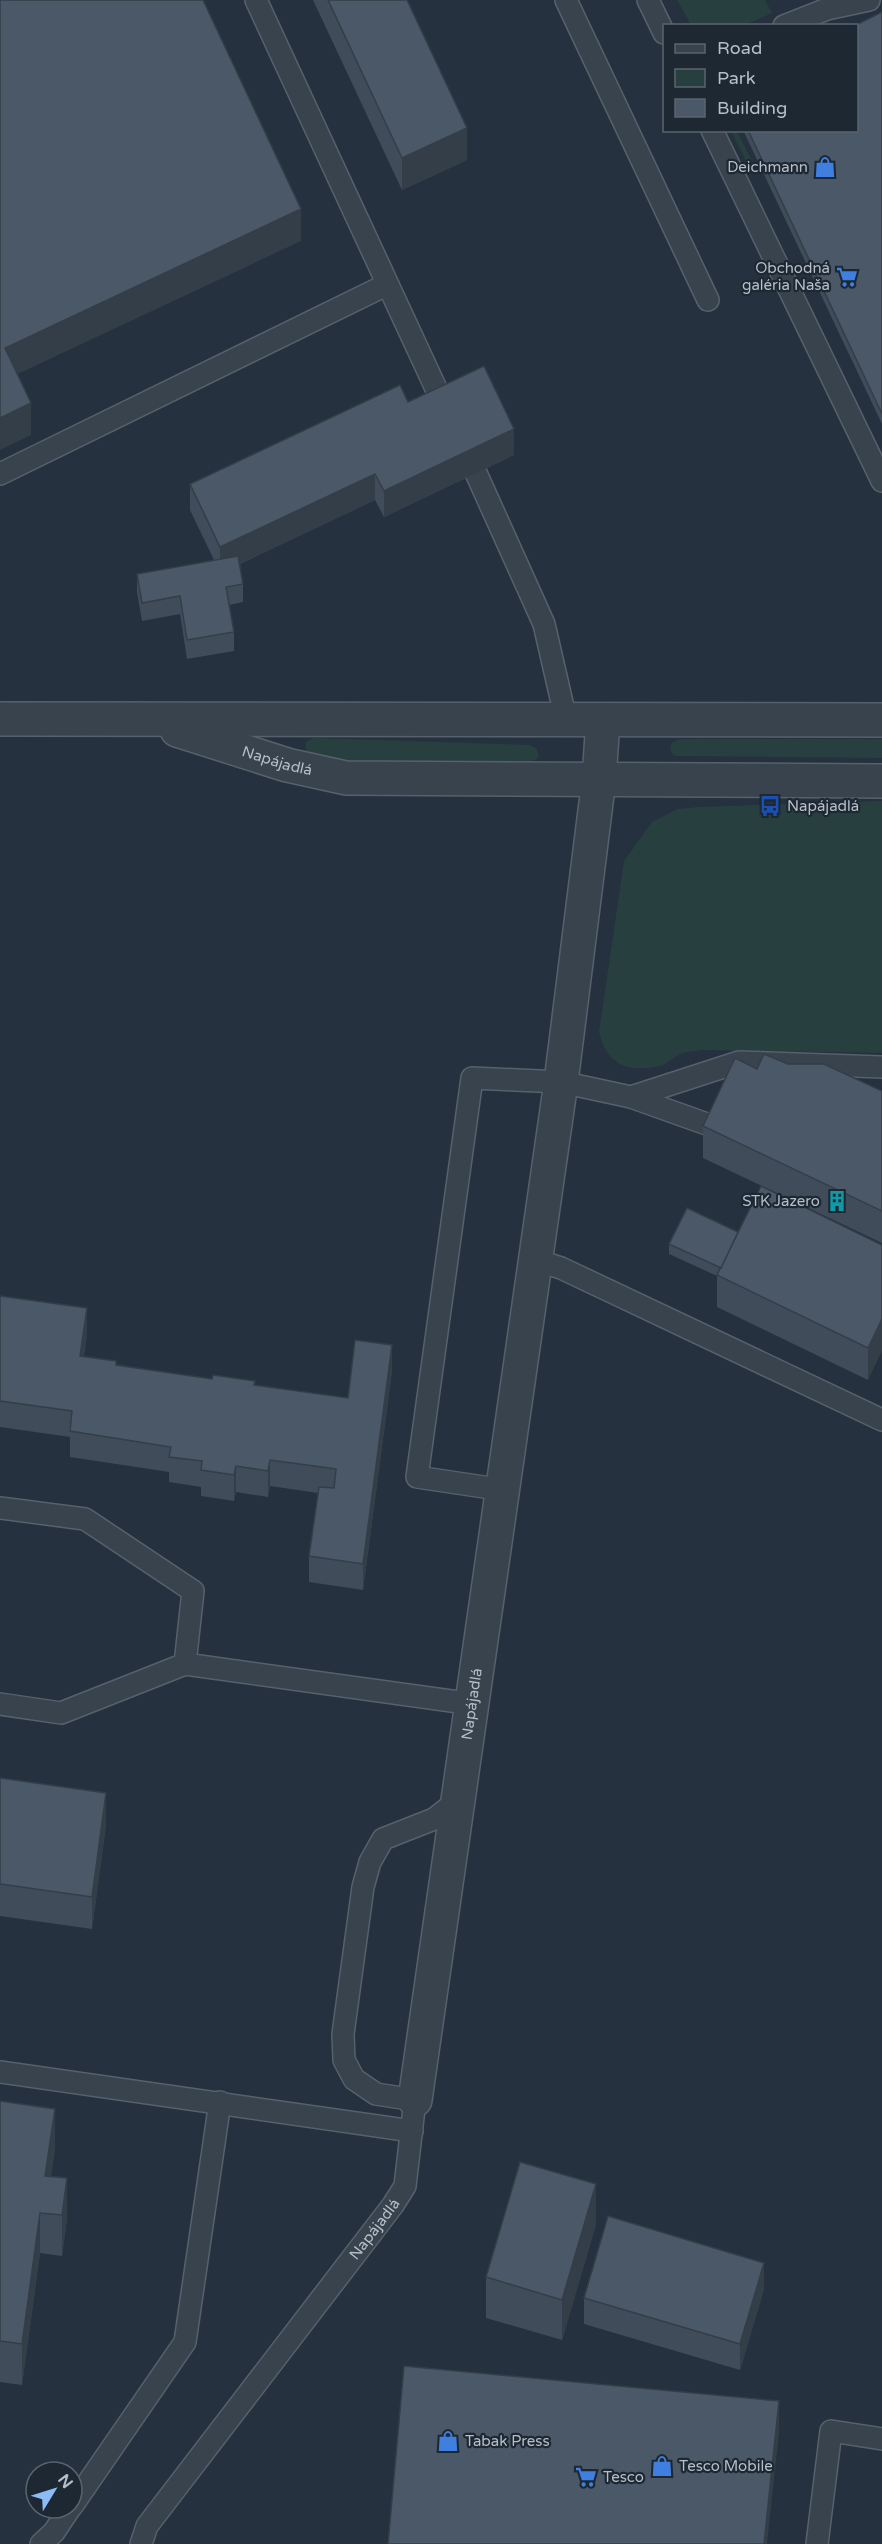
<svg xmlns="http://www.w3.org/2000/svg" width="882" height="2544" viewBox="0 0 882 2544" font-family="'Varela Round',sans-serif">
  <rect width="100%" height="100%" fill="#25313e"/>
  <g fill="#283f40">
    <path d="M677 0H765L772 13 745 25H691Z"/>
    <path d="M731 131H737L757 171 752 173Z"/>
    <path d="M313 738 530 745 537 749 539 757 533 761 339 763 312 758 306 752V742Z"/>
    <path d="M680 739H882V758L674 756 670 750 671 743Z"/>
    <path d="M882 801V1053L704 1050C696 1051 687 1051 681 1054 674 1057 667 1064 660 1066 627 1073 607 1065 599 1032L624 861 652 822 678 809 699 807Z"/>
  </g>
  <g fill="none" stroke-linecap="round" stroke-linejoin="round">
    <defs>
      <g id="lane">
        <path d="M256 0 446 410"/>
        <path d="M566 0 708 300"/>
        <path d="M648 0 664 33"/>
        <path d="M784 26 827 9 869 0"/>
        <path d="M712 130 882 481"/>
        <path d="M476 473 544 624 566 720"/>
        <path d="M0 474 386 285"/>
        <path d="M631 1097 739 1062 882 1067"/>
        <path d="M536 1260 561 1268 882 1420"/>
        <path d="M504 1490 417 1477 472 1078 561 1082 631 1097 718 1128"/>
        <path d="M0 1508 85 1519 193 1591 185 1664 473 1704"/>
        <path d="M0 1704 61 1713 185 1664"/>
        <path d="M0 2072 412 2131"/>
        <path d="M72 2506 185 2342 220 2102"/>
        <path d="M41 2544 54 2532 70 2508"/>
        <path id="s1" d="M141 2544 147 2526 393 2205 405 2186 415 2100 376 2094 354 2079 344 2060 343 2034 363 1887 370 1862 383 1839 434 1819 457 1801"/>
        <path d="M817 2544 831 2431 882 2439"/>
      </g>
      <g id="street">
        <path d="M0 719 882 720"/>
        <path id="s2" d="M177 730 287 765 346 778 882 781"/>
        <path id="s3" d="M415 2100 561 1082 599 779 603 720"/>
      </g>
    </defs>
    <use href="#lane" stroke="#56616c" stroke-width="24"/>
    <use href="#street" stroke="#56616c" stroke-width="36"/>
    <use href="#lane" stroke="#38434e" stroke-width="21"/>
    <use href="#street" stroke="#38434e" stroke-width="33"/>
  </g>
  <g fill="#404c59">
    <path d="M313 0H407L467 160 402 190Z"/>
    <path d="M882 12V424L743 130H856Z"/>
    <path d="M408 402 514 455 384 517 375 500 240 564 243 584V602L229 605 234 632V651L187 659 180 614 142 621 137 592V574L214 560 190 510V484Z"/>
    <path d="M788 1064 882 1091V1243L703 1158V1126L757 1069Z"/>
    <path d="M738 1232 882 1245 868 1380 717 1307V1276L669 1254V1244Z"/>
    <path d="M0 1296 87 1334 84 1356 116 1365 348 1398 392 1371 363 1590 309 1582V1556L318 1493 270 1486 268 1497 236 1492 234 1501 201 1496V1487L169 1482V1472L70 1457V1437L0 1427Z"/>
    <path d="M0 1778 106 1825 92 1929 0 1916Z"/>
    <path d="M0 2101 55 2149 51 2176 67 2218 62 2256 40 2253 22 2385 0 2382Z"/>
    <path d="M596 2224 562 2340 486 2318V2277Z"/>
    <path d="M764 2289 740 2370 584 2324V2298Z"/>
  </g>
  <g fill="#343e48">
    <path d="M467 128V160L402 190V158Z"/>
    <path d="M301 209V241L5 380V348Z"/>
    <path d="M31 403V435L0 450V418Z"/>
    <path d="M514 429V455L384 517V491Z"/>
    <path d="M375 474V500L220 573V547Z"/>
    <path d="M87 1308V1334L80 1382V1356Z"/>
    <path d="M882 1319V1351L868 1380V1348Z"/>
    <path d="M392 1345V1371L363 1590V1564Z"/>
    <path d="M270 1460V1486L268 1497V1471Z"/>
    <path d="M236 1466V1492L234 1501V1475Z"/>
    <path d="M106 1793V1825L92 1929V1897Z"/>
    <path d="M55 2109V2149L45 2216V2176Z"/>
    <path d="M67 2178V2218L62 2256V2215Z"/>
    <path d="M596 2184V2224L562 2340V2300Z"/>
    <path d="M40 2213V2253L22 2385V2344Z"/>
    <path d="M764 2263V2289L740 2370V2344Z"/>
    <path d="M779 2401V2433L767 2544H764Z"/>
  </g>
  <g fill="#4b5867" stroke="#343e48" stroke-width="1.5">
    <path d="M0 0H203L301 209 5 348 31 403 0 418Z"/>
    <path d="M328 0H407L467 128 402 158Z"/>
    <path d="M882 12V414L748 130H856V26H854Z"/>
    <path d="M484 366 514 429 384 491 375 474 220 547 190 484 400 385 408 402Z"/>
    <path d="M238 556 243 584 226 587 234 632 187 640 180 596 142 603 137 574Z"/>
    <path d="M764 1054 788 1064H824L882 1091V1211L703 1126 735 1058 757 1069Z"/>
    <path d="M761 1186 882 1245V1319L868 1348 717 1275Z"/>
    <path d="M687 1208 738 1232 721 1268 669 1244Z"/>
    <path d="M0 1296 87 1308 80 1356 116 1361V1365L212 1379 213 1375 255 1381 254 1385 348 1398 355 1340 392 1345 363 1564 309 1556 319 1487 334 1488 336 1469 270 1460 268 1471 236 1466 234 1475 201 1470 202 1461 169 1457 171 1447 70 1431 72 1411 0 1401Z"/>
    <path d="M0 1778 106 1793 92 1897 0 1884Z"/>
    <path d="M0 2101 55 2109 45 2176 67 2178 62 2215 40 2213 22 2344 0 2341Z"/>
    <path d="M520 2162 596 2184 562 2300 486 2277Z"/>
    <path d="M608 2216 764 2263 740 2344 584 2298Z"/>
    <path d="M404 2366 779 2401 764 2544H388Z"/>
  </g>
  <defs>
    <symbol id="shop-bare" viewBox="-9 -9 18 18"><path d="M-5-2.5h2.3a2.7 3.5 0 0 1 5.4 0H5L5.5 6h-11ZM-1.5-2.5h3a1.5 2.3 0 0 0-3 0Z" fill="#3f7fe0" stroke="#1d2833" stroke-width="2.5" paint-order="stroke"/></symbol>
    <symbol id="supermarket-bare" viewBox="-9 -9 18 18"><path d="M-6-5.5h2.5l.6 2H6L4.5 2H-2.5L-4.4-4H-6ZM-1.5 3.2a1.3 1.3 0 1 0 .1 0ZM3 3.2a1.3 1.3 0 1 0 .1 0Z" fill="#3f7fe0" stroke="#1d2833" stroke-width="2.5" paint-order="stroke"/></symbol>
    <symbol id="bus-bare" viewBox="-9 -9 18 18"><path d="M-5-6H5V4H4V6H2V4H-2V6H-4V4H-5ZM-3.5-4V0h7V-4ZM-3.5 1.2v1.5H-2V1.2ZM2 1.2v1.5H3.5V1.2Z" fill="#1a4fb4" stroke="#1d2833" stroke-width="2.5" paint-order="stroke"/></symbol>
    <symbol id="building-bare" viewBox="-9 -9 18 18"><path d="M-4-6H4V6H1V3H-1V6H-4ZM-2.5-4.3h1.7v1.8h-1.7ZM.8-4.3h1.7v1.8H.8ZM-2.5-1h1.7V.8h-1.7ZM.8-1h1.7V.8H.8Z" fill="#0f9aa8" stroke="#1d2833" stroke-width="2.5" paint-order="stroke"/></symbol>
  </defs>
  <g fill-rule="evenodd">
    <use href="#shop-bare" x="810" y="152" width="30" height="30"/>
    <use href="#supermarket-bare" x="832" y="262" width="30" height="30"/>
    <use href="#bus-bare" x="755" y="791" width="30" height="30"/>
    <use href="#building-bare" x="822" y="1186" width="30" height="30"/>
    <use href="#shop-bare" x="433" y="2426" width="30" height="30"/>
    <use href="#shop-bare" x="647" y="2451" width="30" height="30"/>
    <use href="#supermarket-bare" x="571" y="2462" width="30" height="30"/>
  </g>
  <g text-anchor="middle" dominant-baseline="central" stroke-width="4.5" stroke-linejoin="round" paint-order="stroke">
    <g font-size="15" fill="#b5bec9" stroke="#1d2833" text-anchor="start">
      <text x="808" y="167" text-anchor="end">Deichmann</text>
      <text x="830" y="268" text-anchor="end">Obchodná<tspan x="830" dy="17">galéria Naša</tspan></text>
      <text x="787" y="806">Napájadlá</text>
      <text x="820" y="1201" text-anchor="end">STK Jazero</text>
      <text x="465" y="2441">Tabak Press</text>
      <text x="679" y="2466">Tesco Mobile</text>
      <text x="603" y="2477">Tesco</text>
    </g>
    <g font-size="15" fill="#b5bec9" stroke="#1d2833">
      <text stroke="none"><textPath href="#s2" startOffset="105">Napájadlá</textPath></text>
      <text stroke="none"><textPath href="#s3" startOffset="400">Napájadlá</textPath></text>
      <text stroke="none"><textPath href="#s1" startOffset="393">Napájadlá</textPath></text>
    </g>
  </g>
  <rect x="663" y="24" width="195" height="108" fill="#1d2833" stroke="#5a646f" stroke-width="1.5"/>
  <rect x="675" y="44" width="30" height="9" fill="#38434e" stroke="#5a646f" stroke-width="1.5"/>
  <text x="717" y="54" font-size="18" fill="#b5bec9">Road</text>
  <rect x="675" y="69" width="30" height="18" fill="#283f40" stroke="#5a646f" stroke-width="1.5"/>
  <text x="717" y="84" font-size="18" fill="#b5bec9">Park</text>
  <rect x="675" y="99" width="30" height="18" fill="#4b5867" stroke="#5a646f" stroke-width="1.5"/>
  <text x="717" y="114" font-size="18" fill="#b5bec9">Building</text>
  <g transform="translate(54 2490) rotate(52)"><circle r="28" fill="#1d2833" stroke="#5a646f" stroke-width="1.5"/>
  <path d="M0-4.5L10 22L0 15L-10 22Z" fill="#8cbbf6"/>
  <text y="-9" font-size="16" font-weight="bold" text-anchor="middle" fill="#b5bec9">N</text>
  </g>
</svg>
